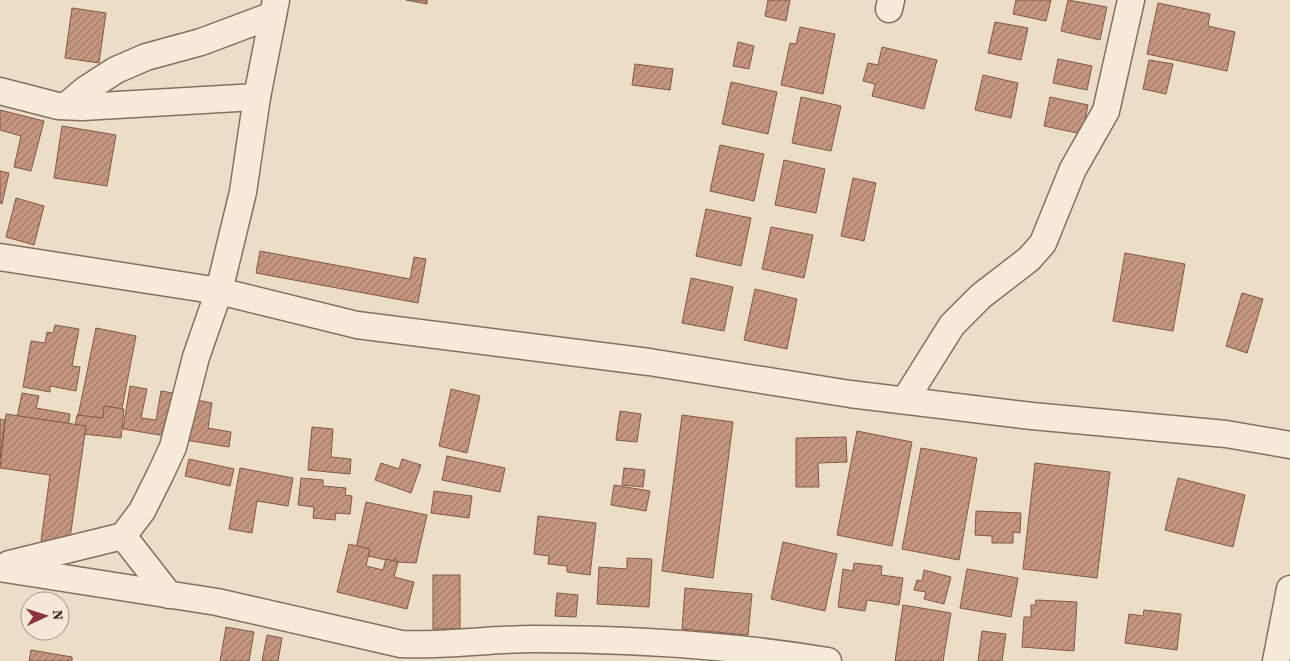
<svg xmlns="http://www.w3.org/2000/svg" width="1290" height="661" viewBox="0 0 1290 661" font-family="'Source Serif 4',serif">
  <defs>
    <pattern id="building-hatch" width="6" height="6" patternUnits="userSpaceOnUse" patternTransform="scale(1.25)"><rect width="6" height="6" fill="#c69780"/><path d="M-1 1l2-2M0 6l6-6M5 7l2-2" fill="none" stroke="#a27b68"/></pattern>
  </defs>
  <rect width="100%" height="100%" fill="#ebddc7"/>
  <g fill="url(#building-hatch)" stroke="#825945">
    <path d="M406 0H427V4Z"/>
    <path d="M768 0H790L786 21 765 16Z"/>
    <path d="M1016 0H1051L1046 21 1013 14Z"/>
    <path d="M1068 0 1107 7 1100 40 1061 31Z"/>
    <path d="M1158 3 1210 14 1208 26 1235 32 1227 71 1147 54Z"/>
    <path d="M72 8 106 13 99 63 65 58Z"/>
    <path d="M995 22 1028 28 1021 60 988 53Z"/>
    <path d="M800 27 835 34 823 94 781 85 790 43 796 44Z"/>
    <path d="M738 42 754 46 749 69 733 66Z"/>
    <path d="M882 47 937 60 924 109 872 96 875 84 863 81 868 63 878 65Z"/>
    <path d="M1058 59 1092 66 1087 90 1053 83Z"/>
    <path d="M1149 60 1173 64 1166 94 1143 89Z"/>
    <path d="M635 64 673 69 670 90 632 85Z"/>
    <path d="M983 75 1018 83 1011 118 975 110Z"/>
    <path d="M731 82 777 92 768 134 722 124Z"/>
    <path d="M801 97 841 106 831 151 792 143Z"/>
    <path d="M1050 97 1088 105 1082 134 1044 126Z"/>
    <path d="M0 110 44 121 31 171 14 167 21 136 0 130Z"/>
    <path d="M62 126 116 135 107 186 54 178Z"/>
    <path d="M720 145 764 154 754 201 710 191Z"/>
    <path d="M784 160 825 169 816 213 775 205Z"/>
    <path d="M0 171 9 173 2 204 0 203Z"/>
    <path d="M853 178 876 183 864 241 841 236Z"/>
    <path d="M16 198 44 206 34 245 6 237Z"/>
    <path d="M706 209 751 218 741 266 696 256Z"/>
    <path d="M771 227 813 235 804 278 762 269Z"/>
    <path d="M260 251 410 279 414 257 426 259 418 303 256 273Z"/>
    <path d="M1125 253 1185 264 1173 331 1113 321Z"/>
    <path d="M691 278 733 287 724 331 682 323Z"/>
    <path d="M755 289 797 299 787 349 744 340Z"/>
    <path d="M1242 293 1263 299 1247 353 1226 346Z"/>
    <path d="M55 325 79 329 72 366 80 367 76 391 50 386V392L23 387 31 341 45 343 47 332 53 333Z"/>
    <path d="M96 328 136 336 119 424 78 416Z"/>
    <path d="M130 386 147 389 141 418 156 420 161 391 179 394 172 437 123 429Z"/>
    <path d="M451 389 480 396 467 453 439 446Z"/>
    <path d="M22 393 39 396 36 408 70 414 68 427 17 418Z"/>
    <path d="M192 399 212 403 208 428 231 432 229 447 185 440Z"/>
    <path d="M104 406 124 409 121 438 74 433 77 415 103 418Z"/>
    <path d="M620 411 641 414 637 442 616 440Z"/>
    <path d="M6 414 86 426 69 545 41 541 50 475 0 468Z"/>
    <path d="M682 415 733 422 713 578 662 571Z"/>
    <path d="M0 419 5 420 0 459Z"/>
    <path d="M312 427 333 429 331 457 351 459 350 474 308 470Z"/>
    <path d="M857 431 912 442 892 546 837 535Z"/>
    <path d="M846 437 847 462 818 463 819 487H796V438Z"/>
    <path d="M921 448 977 458 959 560 902 549Z"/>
    <path d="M447 456 505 468 500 492 442 480Z"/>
    <path d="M189 459 234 469 230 486 185 476Z"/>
    <path d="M402 459 421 465 411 493 375 480 381 463 399 469Z"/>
    <path d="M1035 463 1110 472 1097 578 1023 569Z"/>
    <path d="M240 468 293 478 288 506 257 501 252 533 229 529Z"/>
    <path d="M624 468 645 470 643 487 622 485Z"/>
    <path d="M301 478 323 480V486L346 488 345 495 352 496 350 514 336 513 335 520 313 518 314 507 298 505Z"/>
    <path d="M1178 478 1245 495 1233 547 1165 530Z"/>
    <path d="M614 485 650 491 646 511 611 505Z"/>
    <path d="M434 491 472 496 469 518 431 513Z"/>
    <path d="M366 502 427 515 416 563 398 562 395 558V562L355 553Z"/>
    <path d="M976 511 1021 513 1020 533 1013 532V543H992V536L975 535Z"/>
    <path d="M538 516 596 523 590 575 567 572V566L548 564 549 556 534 554Z"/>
    <path d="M783 542 837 554 825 611 771 599Z"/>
    <path d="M349 544 370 549 366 566 383 570 386 559 398 562 394 577 414 582 407 609 337 592Z"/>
    <path d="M627 558 652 559 649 607 597 604 599 567 627 569Z"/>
    <path d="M854 563 882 566 881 575 903 578 899 605 867 600 865 611 838 607 843 569 853 571Z"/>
    <path d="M967 569 1018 578 1011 617 960 608Z"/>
    <path d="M924 570 951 577 944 604 924 599 926 592 914 590 917 580 922 581Z"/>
    <rect x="433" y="575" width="27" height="54"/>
    <path d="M685 588 752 594 748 635 682 629Z"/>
    <path d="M557 593 578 595 576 617 555 616Z"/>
    <path d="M1036 600 1077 602 1074 651 1022 647 1024 617H1031V605H1035Z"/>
    <path d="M903 605 951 613 943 661H895Z"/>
    <path d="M1144 610 1181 614 1177 650 1125 643 1129 614 1143 616Z"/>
    <path d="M226 627 254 632 249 661H220Z"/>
    <path d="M982 631 1006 634 1002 661H978Z"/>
    <path d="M267 635 282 638 278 661H262Z"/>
    <path d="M31 650 72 657V661H29Z"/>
  </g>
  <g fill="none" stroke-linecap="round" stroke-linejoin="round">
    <defs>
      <g id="street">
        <path d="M889 9 891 0"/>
        <path d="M0 91 58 106 82 107 257 97"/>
        <path d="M66 106 85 90 116 70 146 57 201 42 273 15"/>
        <path d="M0 257 219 291 357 325 649 362 850 394 1032 416 1226 434 1290 445"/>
        <path d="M905 400 952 325 981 296 1029 259 1043 243 1073 169 1106 111 1131 0"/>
        <path d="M123 536 169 595"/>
        <path d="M9 564 123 536 142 511 160 475 173 447 196 357 219 291 243 192 257 97 276 0"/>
        <path d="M0 568 217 602 401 644C445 646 489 639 533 639 632 639 730 645 828 661"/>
        <path d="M1276 661 1290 589"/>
      </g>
    </defs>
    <use href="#street" stroke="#856f5e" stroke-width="29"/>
    <use href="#street" stroke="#f6ebd9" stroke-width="26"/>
  </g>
  <g transform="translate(45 616) rotate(86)"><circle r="24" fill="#f3e8d6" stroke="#a79c8d"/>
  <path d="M0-4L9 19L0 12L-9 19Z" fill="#8f323b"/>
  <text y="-8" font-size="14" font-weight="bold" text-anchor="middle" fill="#362920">N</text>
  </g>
</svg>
